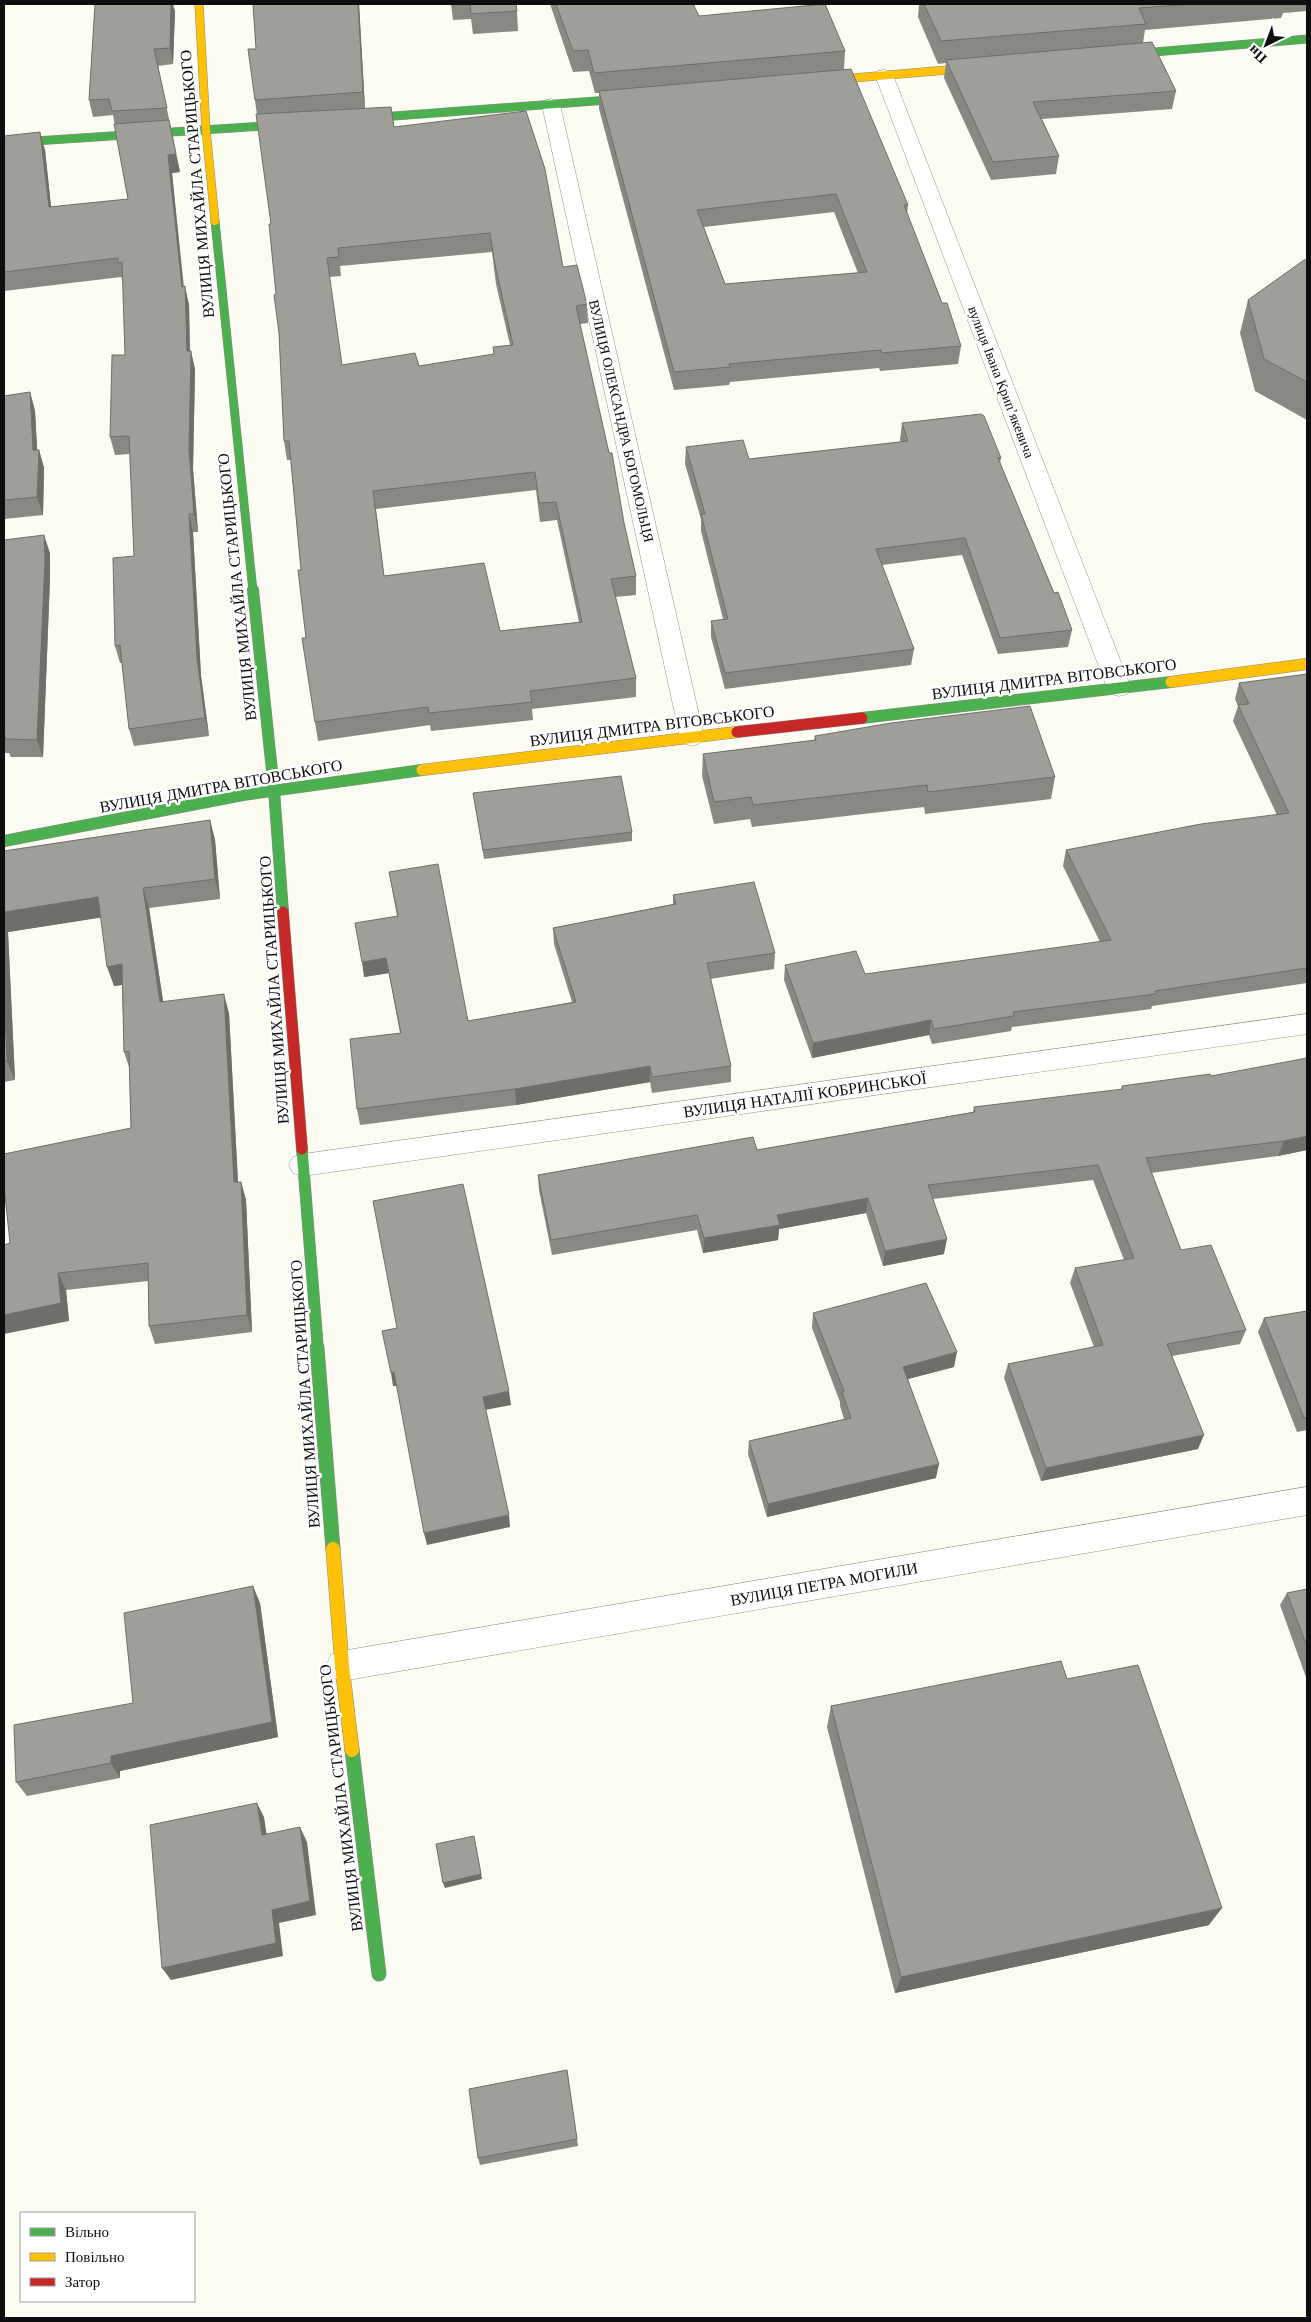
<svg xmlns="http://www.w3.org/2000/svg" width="1311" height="2322" viewBox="0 0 1311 2322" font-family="Georgia,serif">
  <rect width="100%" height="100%" fill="#fcfcf2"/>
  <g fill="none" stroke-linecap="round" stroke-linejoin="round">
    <defs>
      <g id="street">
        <path d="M884 70 890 71 893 75 1131 688 1127 694 1119 696 1111 694 1107 688 875 75 878 71Z"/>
        <path d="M551 99 558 101 560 105 704 737 700 743 692 746 684 743 680 737 542 105 544 101Z"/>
        <path d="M1307 1014V1034L303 1176 293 1173 289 1165 293 1157 303 1154Z"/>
        <path d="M1307 1487V1515L342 1681 331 1677 326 1666 331 1655 342 1651Z"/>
      </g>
      <g id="fast-far2">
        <path d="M1119 55 1307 39"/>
        <path d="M354 119 636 98"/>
        <path d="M4 143 294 124"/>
        <path d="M215 221 253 591"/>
      </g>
      <g id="fast-far1">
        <path d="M253 590 274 790 283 912"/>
        <path d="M862 718 1171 682"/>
        <path d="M4 841 243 795 422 770"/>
        <path d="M302 1149 318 1350"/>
      </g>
      <g id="fast">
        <path d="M317 1348 333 1549"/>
        <path d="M352 1750 379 1974"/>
      </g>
      <g id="slow-far2">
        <path d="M199 4 206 130 215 221"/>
        <path d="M818 81 982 67"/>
      </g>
      <g id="slow-far1">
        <path d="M1171 682 1307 664"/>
        <path d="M422 770 737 732"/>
      </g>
      <path id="slow" d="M333 1549 342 1666 352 1750"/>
      <g id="jam">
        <path d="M737 732 862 718"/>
        <path d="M283 912 302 1149"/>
      </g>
    </defs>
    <use href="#street" stroke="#959591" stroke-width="1"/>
    <use href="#fast-far2" stroke="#8c8c87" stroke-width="9"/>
    <use href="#fast-far1" stroke="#8c8c87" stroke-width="12"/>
    <use href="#fast" stroke="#8c8c87" stroke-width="15"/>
    <use href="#slow-far2" stroke="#8c8c87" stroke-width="9"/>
    <use href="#slow-far1" stroke="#8c8c87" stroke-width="12"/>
    <use href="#slow" stroke="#8c8c87" stroke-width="15"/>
    <use href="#jam" stroke="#8c8c87" stroke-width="12"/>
    <use href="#street" fill="#fffffd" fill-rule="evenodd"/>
    <use href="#fast-far2" stroke="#4caf50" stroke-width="8"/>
    <use href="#fast-far1" stroke="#4caf50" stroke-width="11"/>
    <use href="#fast" stroke="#4caf50" stroke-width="14"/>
    <use href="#slow-far2" stroke="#ffc107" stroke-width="8"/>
    <use href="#slow-far1" stroke="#ffc107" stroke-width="11"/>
    <use href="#slow" stroke="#ffc107" stroke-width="14"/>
    <use href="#jam" stroke="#c62828" stroke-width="11"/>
  </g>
  <g fill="#898883" fill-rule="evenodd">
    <path d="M253 4H359L365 108 394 127 563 267 587 304 588 323 580 324 636 576V595L615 597 636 678V697L532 709 533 720 431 731 430 725 318 741 315 722 306 638 301 570 291 460H287L284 441 279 333 271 224 255 100 256 49ZM492 252 496 284 510 345 493 347 494 354 419 366 342 365 329 277 341 276 340 266ZM536 490 540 522 557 520 579 622 500 631 384 576 376 509Z"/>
    <path d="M451 4H516L517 11 518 31 473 34 471 19 453 20Z"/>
    <path d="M550 4H693L699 16 845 51 844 69 908 205 907 214 942 303 961 346 958 364 880 371 879 368 730 382 729 385 674 390 599 109V93H595L589 71 573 72ZM834 212 858 273 725 284 704 227Z"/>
    <path d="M919 4H1307V11L1283 13 1281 18 1145 30 1143 43 1176 91 1172 109 1042 119 1059 156 1056 174 991 180 944 78 946 63 938 64 918 17Z"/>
    <path d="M175 11 173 64 158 66 180 172 172 173 184 287 189 305 190 351 195 369 193 469 198 532H193L201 676 209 736 134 746 129 729 122 663H120L115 646 134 556 130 454 115 455 110 437 125 355 123 281 121 277 4 291V136L45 150 51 207 128 199 113 115 93 117 89 100Z"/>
    <path d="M1307 260V420L1255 391 1240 333 1248 300Z"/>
    <path d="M30 392 35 411 37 450H39L44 468 43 515 4 519V396Z"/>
    <path d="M902 423 1001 458 1000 463 1054 593 1072 630 1068 647 998 654 962 555 882 565 914 649 911 665 725 689 711 637V621L723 619 701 531V519L685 464 686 447 749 459 901 442 900 440Z"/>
    <path d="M50 553V578L43 757H11L9 753H4V687Z"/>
    <path d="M1307 674V983L1152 1006 1151 1009 1012 1027 1011 1031 932 1044 929 1035 812 1058 784 980 785 965 865 974 1100 942 1063 866 1066 850 1277 815 1233 721 1238 706 1235 699 1239 683Z"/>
    <path d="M815 736 1055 777 1051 799 925 814 924 807 752 827 750 819 714 824 702 776 703 754 814 740Z"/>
    <path d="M473 793 632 832V841L484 859Z"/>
    <path d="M210 820 215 840 220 899 149 908 163 1001 229 1013 238 1182H241L246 1200 252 1332 155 1344 149 1326 148 1281 66 1290 69 1321 10 1243 131 1128 129 1067 124 1052 122 985 114 986 101 917 8 932 15 1080 4 1082V851Z"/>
    <path d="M389 872 468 1021 572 1002 554 944 553 928 673 904V895L775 953 774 969 710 979 731 1066V1082L652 1093 650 1082 516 1105 360 1125 357 1109 400 1033 389 973 364 977 397 916Z"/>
    <path d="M1211 1076 1307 1150 1278 1156 1151 1173 1181 1250 1246 1330 1240 1344 1172 1356 1198 1449 1041 1481 1004 1378 1008 1364 1094 1347 1070 1283 1075 1268 1124 1260 1093 1180 933 1199 944 1254 883 1266 866 1213 779 1229 778 1240 703 1253 697 1230 552 1255 539 1190 538 1175 757 1150 973 1112 974 1107 1121 1090 1122 1086Z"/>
    <path d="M1307 1311V1430L1297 1432 1258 1332 1264 1318Z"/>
    <path d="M813 1313 954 1367 908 1379 936 1478 767 1517 748 1454 749 1441 844 1419 840 1406V1402L812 1328Z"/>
    <path d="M1307 1589V1680L1280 1605 1287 1593Z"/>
    <path d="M260 1603 278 1737 120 1771V1778L27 1796 16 1782 133 1703Z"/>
    <path d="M1067 1679 1209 1925 895 1993 827 1727 831 1706Z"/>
    <path d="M567 2070 578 2146 480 2165 478 2158Z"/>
  </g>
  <g fill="#6f6f6a">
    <path d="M171 4H173L175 11 173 64 170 48Z"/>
    <path d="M358 4H359L365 110 363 92Z"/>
    <path d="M40 132 45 150 53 225 49 207Z"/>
    <path d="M176 154 180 172 172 173 185 305 182 287 168 155Z"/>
    <path d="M185 286 189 305 190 369 187 351Z"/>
    <path d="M191 351 195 369 193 469 198 532 194 514 189 450Z"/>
    <path d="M30 392 35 411 38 466 39 450 44 468 43 515 37 497 33 450Z"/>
    <path d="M189 514 193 532 201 676 209 736 205 718 197 658Z"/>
    <path d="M44 535 50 553V578L43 757 37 740Z"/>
    <path d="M210 820 215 840 220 899 215 879Z"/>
    <path d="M143 888 149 908 166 1021 160 1002Z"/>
    <path d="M98 897 105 917 8 932 15 1080 7 1061 4 992V912Z"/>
    <path d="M386 958 389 973 364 977 362 962Z"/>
    <path d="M122 964 128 984 114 986 107 967Z"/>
    <path d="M224 994 229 1013 239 1201 234 1182Z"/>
    <path d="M931 1020 929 1035 812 1058 813 1043Z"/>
    <path d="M650 1066V1082L516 1105 515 1089Z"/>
    <path d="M1307 1136V1150L1278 1156 1284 1141Z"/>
    <path d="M241 1182 246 1200 252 1332 247 1315Z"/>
    <path d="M868 1198 866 1213 779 1229 778 1240 703 1253 704 1238 777 1215Z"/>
    <path d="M947 1239 944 1254 883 1266 885 1251Z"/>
    <path d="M58 1273 66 1290 69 1321 4 1334V1315Z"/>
    <path d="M957 1352 954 1367 900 1381 903 1367Z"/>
    <path d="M394 1372 397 1386H393L391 1373Z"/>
    <path d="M509 1391 511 1405 485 1410 483 1397Z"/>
    <path d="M1204 1435 1198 1449 1041 1481 1046 1468Z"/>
    <path d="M939 1464 936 1478 767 1517 768 1504Z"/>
    <path d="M509 1515 510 1527 427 1545 424 1533Z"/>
    <path d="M253 1586 260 1603 278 1737 120 1771V1778L111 1763V1756Z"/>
    <path d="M257 1803 264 1817 269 1850 262 1835Z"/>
    <path d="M300 1827 307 1842 316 1915 279 1923 283 1956 171 1980 162 1968 272 1910Z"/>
    <path d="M475 1841 482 1879 445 1888 443 1883Z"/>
    <path d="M1222 1908 1209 1925 895 1993 901 1977Z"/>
  </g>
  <g fill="#9f9e98" stroke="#6f6f6a" fill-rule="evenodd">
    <path d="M95 4H171L170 48 154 49 167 108 112 111 109 99 89 100Z"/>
    <path d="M253 4H358L363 92 255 100 248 49H256Z"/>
    <path d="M470 4H516L517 11 471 14Z"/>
    <path d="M556 4H693L699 16 825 4 845 51 594 73 588 50 573 51Z"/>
    <path d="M924 4H1193L1139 8 1146 24 941 41Z"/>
    <path d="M1152 42 1176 91 1033 102 1059 156 993 162 946 60Z"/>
    <path d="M851 69 908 205H904L942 303H947L961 346 882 353 881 350 729 364 730 367 674 372 599 91ZM836 194 867 272 725 284 697 210Z"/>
    <path d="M391 107 394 127 526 111 545 169 563 267 577 265 587 304 576 306 609 453H612L624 523 636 576 611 579 636 678 530 691 532 702 429 713 428 707 315 722 302 638H306L298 570H301L289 441H284L279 333 274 295 276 294 269 224H271L256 114ZM490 233 495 265 513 345 493 347 494 354 419 366 415 353 342 365 327 258 339 257 338 248ZM535 472 539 503 556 502 582 622 500 631 484 563 384 576 373 491Z"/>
    <path d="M169 120 176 154 168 155 182 287 185 286 187 351H191L189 450 194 514H189L197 658 205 718 129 729 120 645 115 646 113 558 134 556 129 436 110 437 112 355H125L122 262 118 263V258L4 272V136L40 132 49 207 128 199 114 124Z"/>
    <path d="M1304 260H1307V382L1264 359 1248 300Z"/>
    <path d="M30 392 33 450H39L37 497 4 500V396Z"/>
    <path d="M981 414 984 416 1001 458H998L1054 593 1058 592 1072 630 1000 638 965 538 876 549 914 649 725 673 711 621 728 619 701 514H705L686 447 743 440 749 459 908 441 902 423Z"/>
    <path d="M44 535 45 560 37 740 5 739V735H4V540Z"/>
    <path d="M1307 674V968L1155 991 1156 994 1013 1012 1014 1016 934 1029 931 1020 813 1043 785 965 856 951 865 974 1111 940 1066 850 1201 824 1289 813 1238 705 1249 704 1239 683Z"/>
    <path d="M1030 706 1055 777 928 792 927 785 753 805 751 797 714 802 703 754 816 740 815 736 891 723Z"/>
    <path d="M621 776 632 832 483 850 473 793Z"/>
    <path d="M210 820 215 879 143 888 160 1002 224 994 234 1182H241L247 1315 149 1326 148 1263 58 1273 61 1303 4 1315V1245L10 1243 4 1186V1154L131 1128 129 1051 124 1052 122 964 107 967 98 897 4 912V851Z"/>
    <path d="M438 864 468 1021 576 1002 553 928 676 904 673 895 754 882 775 953 707 963 731 1066 652 1077 650 1066 515 1089 357 1109 350 1039 401 1033 386 958 362 962 355 923 398 916 389 872Z"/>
    <path d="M4 992 7 1061H4Z"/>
    <path d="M1307 1058V1136L1284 1141 1146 1158 1181 1250 1211 1245 1246 1330 1167 1344 1204 1435 1046 1468 1008 1364 1103 1345 1075 1268 1134 1258 1098 1165 928 1185 947 1239 885 1251 868 1198 777 1215 780 1225 704 1238 697 1215 551 1240 538 1175 753 1137 757 1150 975 1112 974 1107 1123 1089 1122 1086 1210 1074 1211 1076Z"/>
    <path d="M463 1184 509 1391 483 1397 509 1515 424 1533 394 1372 391 1373 382 1331 397 1328 373 1201Z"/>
    <path d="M926 1283 957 1352 903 1367 939 1464 768 1504 749 1441 851 1418 842 1392 844 1391 813 1313Z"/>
    <path d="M1307 1311V1418H1304L1264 1318Z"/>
    <path d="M253 1586 272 1722 111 1756V1763L16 1782 14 1725 133 1703 124 1613Z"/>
    <path d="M1307 1589V1647L1287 1593Z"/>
    <path d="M1061 1661 1067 1679 1138 1665 1222 1908 901 1977 831 1706Z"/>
    <path d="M257 1803 262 1835 300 1827 310 1901 272 1910 276 1943 162 1968 150 1825Z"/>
    <path d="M474 1836 481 1874 443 1883 436 1844Z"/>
    <path d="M567 2070 577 2139 478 2158 469 2089Z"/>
  </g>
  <g text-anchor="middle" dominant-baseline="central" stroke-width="5" stroke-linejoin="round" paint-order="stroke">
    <g font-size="14" fill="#0e0e0e" stroke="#fff">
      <text transform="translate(1001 382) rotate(69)">вулиця Івана Крипʼякевича</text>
      <text transform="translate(621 421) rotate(77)">ВУЛИЦЯ ОЛЕКСАНДРА БОГОМОЛЬЦЯ</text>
    </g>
    <g font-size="16" fill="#0e0e0e" stroke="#fff">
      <text transform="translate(197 184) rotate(-95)">ВУЛИЦЯ МИХАЙЛА СТАРИЦЬКОГО</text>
      <text transform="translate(237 587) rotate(-96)">ВУЛИЦЯ МИХАЙЛА СТАРИЦЬКОГО</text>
      <text transform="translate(1054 679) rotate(-7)">ВУЛИЦЯ ДМИТРА ВІТОВСЬКОГО</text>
      <text transform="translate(652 726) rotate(-7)">ВУЛИЦЯ ДМИТРА ВІТОВСЬКОГО</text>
      <text transform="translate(221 786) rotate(-10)">ВУЛИЦЯ ДМИТРА ВІТОВСЬКОГО</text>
      <text transform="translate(274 990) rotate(-94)">ВУЛИЦЯ МИХАЙЛА СТАРИЦЬКОГО</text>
      <text transform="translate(805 1095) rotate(-8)">ВУЛИЦЯ НАТАЛІЇ КОБРИНСЬКОЇ</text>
      <text transform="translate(305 1394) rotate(-94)">ВУЛИЦЯ МИХАЙЛА СТАРИЦЬКОГО</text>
      <text transform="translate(824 1584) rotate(-10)">ВУЛИЦЯ ПЕТРА МОГИЛИ</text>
      <text transform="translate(341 1798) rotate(-97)">ВУЛИЦЯ МИХАЙЛА СТАРИЦЬКОГО</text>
    </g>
  </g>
  <rect width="1311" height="2322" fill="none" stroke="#0e0e0e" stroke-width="10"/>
  <rect x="20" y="2212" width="175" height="90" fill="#ffffff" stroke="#9f9f9f"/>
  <rect x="30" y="2228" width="25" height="8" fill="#4caf50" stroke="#9f9f9f"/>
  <text x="65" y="2237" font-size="15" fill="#0e0e0e">Вільно</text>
  <rect x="30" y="2253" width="25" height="8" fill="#ffc107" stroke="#9f9f9f"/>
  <text x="65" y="2262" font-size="15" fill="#0e0e0e">Повільно</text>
  <rect x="30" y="2278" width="25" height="8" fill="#c62828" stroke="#9f9f9f"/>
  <text x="65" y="2287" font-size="15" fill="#0e0e0e">Затор</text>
  <g transform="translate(1266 45) rotate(222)" stroke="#ffffff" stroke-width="4" paint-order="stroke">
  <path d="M0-4L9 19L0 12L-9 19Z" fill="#0e0e0e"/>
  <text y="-8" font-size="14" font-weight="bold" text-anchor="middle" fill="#0e0e0e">Пн</text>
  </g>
</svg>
